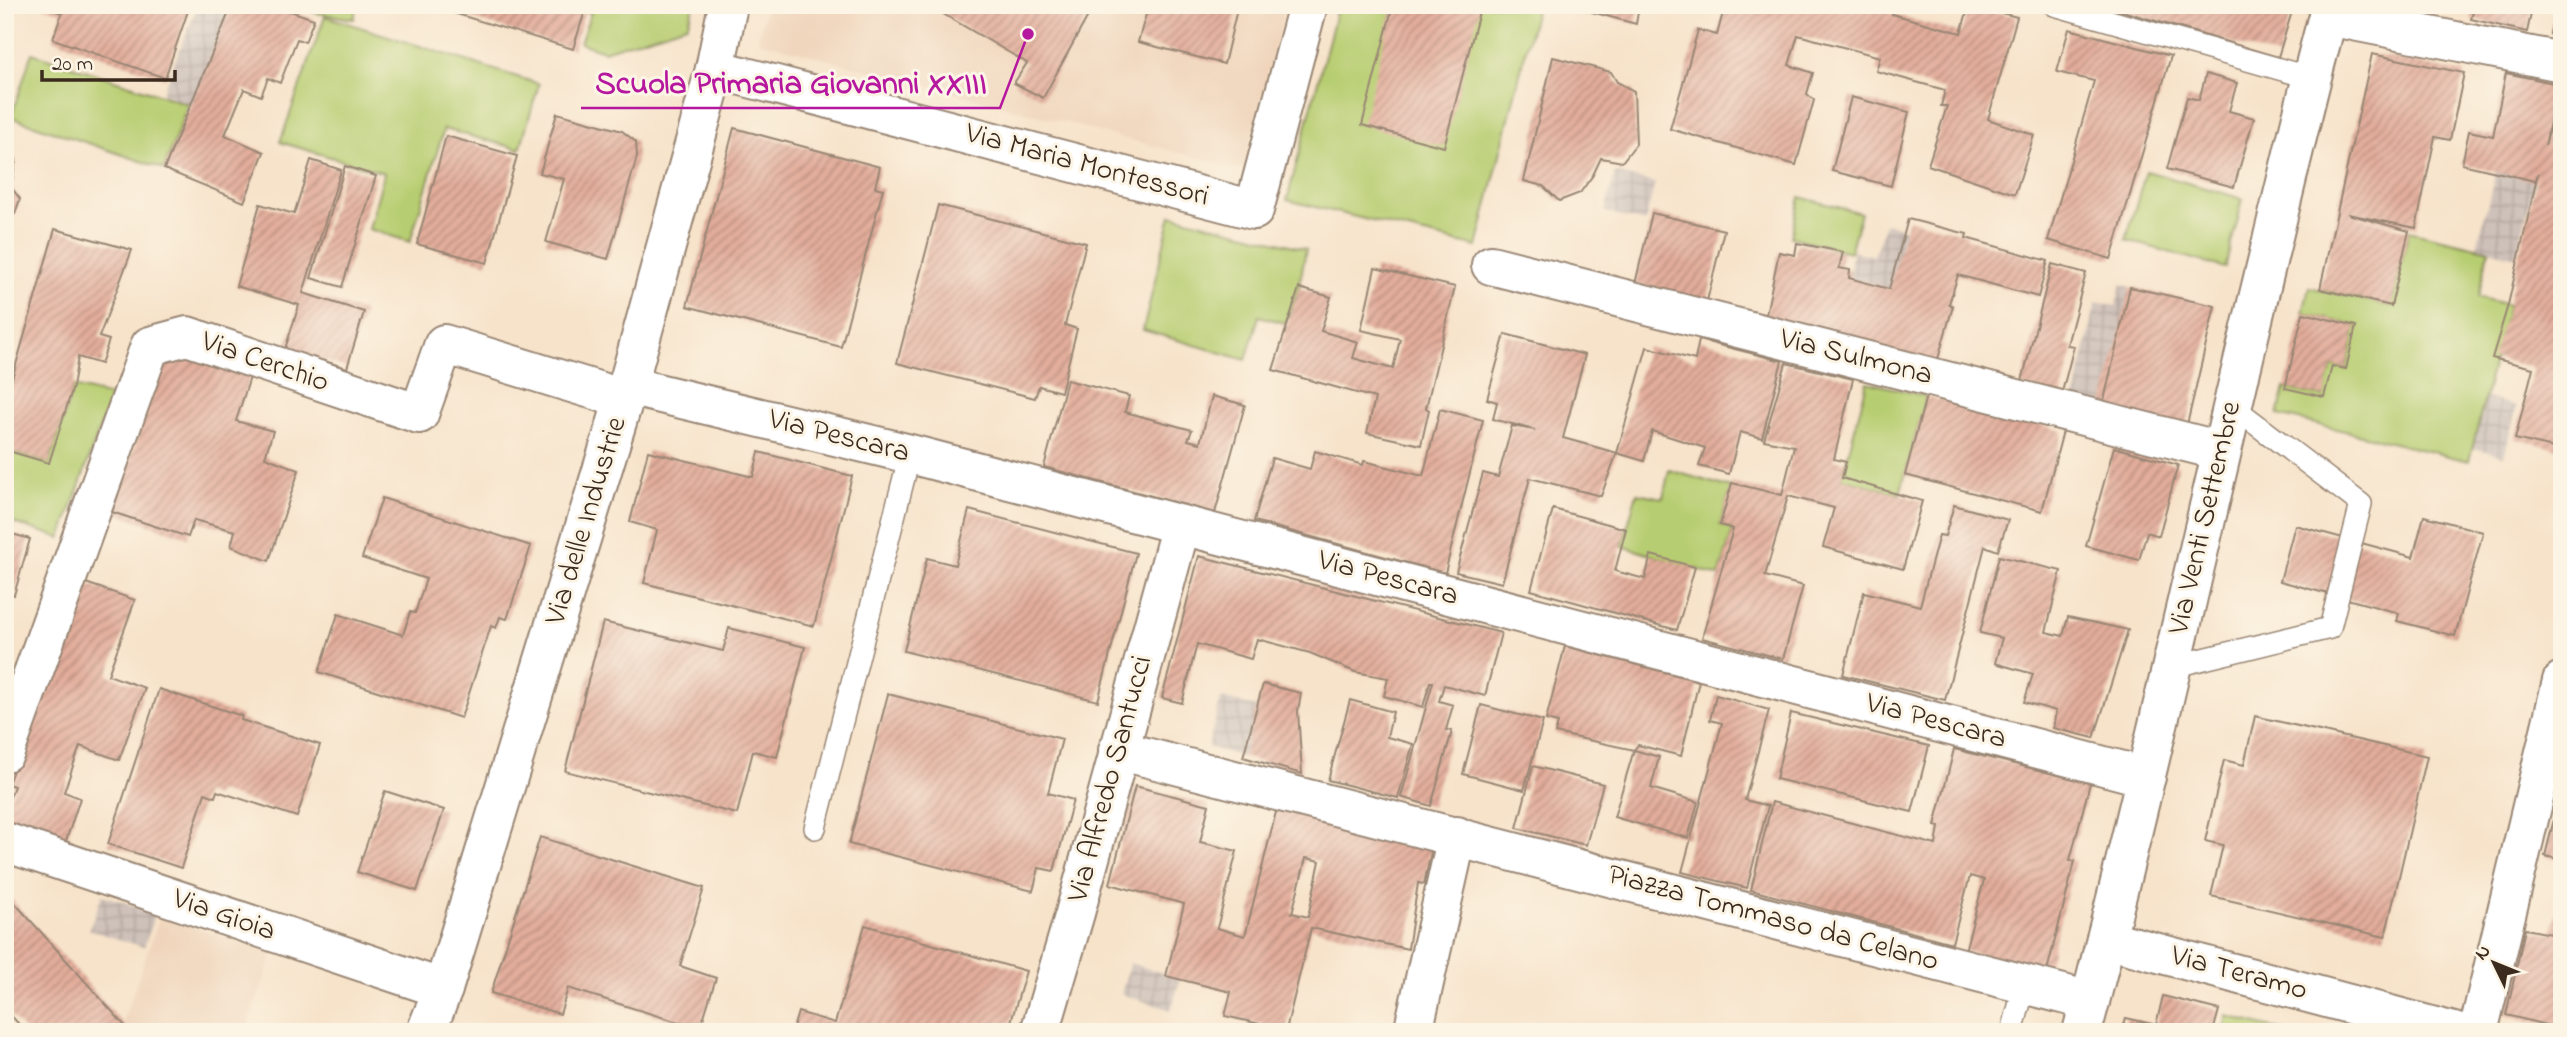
<svg xmlns="http://www.w3.org/2000/svg" width="2567" height="1037" viewBox="0 0 2567 1037" font-family="'Indie Flower',sans-serif">
  <defs>
    <pattern id="industrial-grid" width="8" height="8" patternUnits="userSpaceOnUse" patternTransform="scale(1.75)"><rect width="8" height="8" fill="#cec1b9"/><path d="M0 4h8M4 0v8" fill="none" stroke="#b2a69f"/></pattern>
    <pattern id="building-hatch" width="6" height="6" patternUnits="userSpaceOnUse" patternTransform="scale(1.75)"><rect width="6" height="6" fill="#e3ad9b"/><path d="M-1 1l2-2M0 6l6-6M5 7l2-2" fill="none" stroke="#b98d7e"/></pattern>
  </defs>
  <rect width="100%" height="100%" fill="#fcf5e5"/>
  <filter id="ink" filterUnits="userSpaceOnUse"><feTurbulence type="fractalNoise" baseFrequency=".0143" numOctaves="2"/><feDisplacementMap in="SourceGraphic" scale="14" xChannelSelector="R" yChannelSelector="G"/><feConvolveMatrix kernelMatrix="1 2 1 2 8 2 1 2 1" color-interpolation-filters="sRGB"/></filter>
  <filter id="wash" filterUnits="userSpaceOnUse"><feTurbulence type="fractalNoise" baseFrequency=".00686" numOctaves="4" result="noise"/><feDisplacementMap in="SourceGraphic" scale="28" xChannelSelector="R" yChannelSelector="G"/><feGaussianBlur stdDeviation="1.57" result="paint"/><feColorMatrix in="noise" values="0 0 0 0 0 0 0 0 0 0 0 0 0 0 0 0 0 1.4 0 .05"/><feComposite in="paint" operator="in"/></filter>
  <g filter="url(#wash)">
    <rect width="100%" height="100%" fill="#f7e3ca"/>
    <g fill="#f0d5bc">
      <path d="M767 5H1286L1243 170 758 41Z"/>
      <path d="M160 916 274 953 245 1032H125L128 1029 123 1021Z"/>
    </g>
    <g fill="url(#industrial-grid)">
      <path d="M198 5H232L192 105 162 93Z"/>
      <path d="M2496 171 2535 181 2516 257 2477 247Z"/>
      <path d="M1615 173 1655 183 1645 222 1605 212Z"/>
      <path d="M1885 223 1905 228 1889 289 1849 278 1852 251 1874 256Z"/>
      <path d="M2121 284 2130 287 2102 409 2074 402 2096 302 2116 306Z"/>
      <path d="M2483 397 2517 406 2504 456 2470 447Z"/>
      <path d="M1221 698 1257 707 1243 757 1208 747Z"/>
      <path d="M102 895 155 913 144 947 89 930Z"/>
      <path d="M1130 963 1180 979 1171 1010 1121 994Z"/>
    </g>
    <g fill="#b7cd71" stroke="#797c48" stroke-width="2">
      <path d="M295 5H357L354 19 316 13Z"/>
      <path d="M569 5H694L687 25 604 51 580 43 591 12 567 9Z"/>
      <path d="M1338 5H1537L1477 247 1287 200Z"/>
      <path d="M325 16 539 84 520 149 444 129 410 242 369 229 384 173 280 142Z"/>
      <path d="M32 53 188 104 164 169 11 117Z"/>
      <path d="M2146 171 2243 199 2225 268 2126 240Z"/>
      <path d="M1800 197 1861 213 1850 252 1791 237Z"/>
      <path d="M1171 215 1306 249 1299 288 1285 323 1259 316 1246 360 1143 330Z"/>
      <path d="M2409 231 2489 250 2478 297 2508 305 2469 461 2278 415 2285 388 2323 397 2332 366 2346 369 2356 326 2303 313 2309 287 2391 306Z"/>
      <path d="M1867 382 1926 396 1900 494 1842 478Z"/>
      <path d="M73 387 111 396 61 538 5 520V450L49 463Z"/>
      <path d="M1669 470 1731 488 1720 525 1733 529 1719 576 1622 546 1637 493 1663 498Z"/>
      <path d="M2227 1016 2288 1032H2223Z"/>
    </g>
    <g id="blocks">
      <g fill="url(#building-hatch)" fill-rule="evenodd">
        <path d="M5 5H16L8 28 5 27Z"/>
        <path d="M190 5 165 78 53 39 62 13 41 6Z"/>
        <path d="M232 5H273L314 19 305 42 297 39 280 83 268 78 261 96 244 89 225 135 264 152 244 202 164 169Z"/>
        <path d="M427 5H564L563 9 584 14 573 49Z"/>
        <path d="M928 5H1094L1043 98 1014 83 1027 63Z"/>
        <path d="M1127 5H1238L1224 64 1138 42 1147 11Z"/>
        <path d="M1393 5H1468L1480 8 1444 147 1362 125Z"/>
        <path d="M1566 5H1639L1636 24Z"/>
        <path d="M1725 5H1895L1892 14 1961 33 1969 5 2017 17 1988 119 2034 135 2015 194 1928 165 1947 106H1941L1945 90 1876 71 1880 57 1798 35 1789 65 1813 73 1807 94 1814 100 1796 165 1670 129 1698 30 1717 35Z"/>
        <path d="M2102 5H2294L2278 57Z"/>
        <path d="M2405 5H2437L2435 14Z"/>
        <path d="M2475 5H2533L2527 32 2471 19Z"/>
        <path d="M2556 5H2562V36L2550 34Z"/>
        <path d="M2069 29 2171 56 2111 259 2048 240 2094 81 2057 72Z"/>
        <path d="M2372 54 2464 73 2450 140 2435 137 2416 228 2348 214 2409 231 2391 306 2320 289Z"/>
        <path d="M1553 57 1611 72 1617 82 1634 91 1636 144 1622 162 1601 158 1593 175 1580 193 1559 201 1543 186 1524 181Z"/>
        <path d="M2506 73 2558 84 2545 146 2562 83V450L2515 439 2533 368 2492 358 2508 305 2538 173 2535 181 2462 164 2469 131 2493 136Z"/>
        <path d="M2206 74 2237 83 2229 111 2254 118 2234 187 2167 169 2187 97 2199 100Z"/>
        <path d="M1851 97 1909 112 1891 186 1832 171Z"/>
        <path d="M557 113 622 131 636 142 637 157 608 259 546 242 564 179 540 173Z"/>
        <path d="M734 128 880 167 875 187 883 189 841 347 687 306Z"/>
        <path d="M446 136 517 156 487 263 417 244Z"/>
        <path d="M5 149 16 159 11 187 20 199 15 214 5 211Z"/>
        <path d="M311 160 341 170 303 293 364 312 347 368 285 349 299 305 236 286 260 204 294 214Z"/>
        <path d="M345 166 376 176 342 287 311 278Z"/>
        <path d="M938 205 1086 243 1065 325 1077 329 1061 392 1039 386 1035 398 897 363Z"/>
        <path d="M1652 213 1724 230 1707 301 1635 284Z"/>
        <path d="M1908 219 1967 234 1966 238 2048 261 2038 297 1958 275 1949 304 1953 306 1936 366 1764 324 1779 252 1795 255 1797 243 1843 252 1839 268 1850 270 1849 278 1889 289Z"/>
        <path d="M55 229 132 250 99 337 109 340 101 364 78 357 73 387 49 463 5 450V403Z"/>
        <path d="M2052 264 2086 273 2067 345 2074 346 2061 396 2021 385Z"/>
        <path d="M1375 268 1455 287 1426 408 1429 410 1421 445 1367 433 1375 398 1273 370 1299 288 1331 297 1321 331 1358 342 1353 358 1393 369 1400 339 1361 330Z"/>
        <path d="M2130 287 2215 306 2186 429 2102 409Z"/>
        <path d="M2303 313 2356 326 2346 369 2332 366 2324 397 2285 388Z"/>
        <path d="M1505 334 1585 355 1563 438 1617 453 1601 496 1530 478 1502 583 1456 572 1483 473 1498 477 1512 426 1535 430 1493 419 1497 402 1487 399Z"/>
        <path d="M1699 340 1782 361 1762 438 1740 432 1729 474 1699 466 1705 448 1652 431 1644 461 1617 453 1647 347 1695 360Z"/>
        <path d="M176 351 251 374 236 421 273 431 265 457 299 470 269 561 231 546 235 531 194 520 188 537 112 512 162 365Z"/>
        <path d="M1786 363 1853 379 1834 459 1846 462 1842 478 1922 501 1903 569 1823 547 1834 508 1788 496 1765 576 1803 586 1783 659 1702 638 1733 529 1720 525 1732 483 1782 495 1794 446 1764 440Z"/>
        <path d="M1067 380 1129 396 1125 412 1192 430 1188 440 1200 443 1212 396 1245 405 1215 513 1044 467Z"/>
        <path d="M1926 396 2063 431 2042 511 1905 475Z"/>
        <path d="M1440 409 1483 420 1445 573 1254 521 1272 458 1310 469 1315 451 1363 465 1364 461 1423 476Z"/>
        <path d="M2114 447 2178 465 2159 536 2147 532 2139 560 2086 546Z"/>
        <path d="M648 451 753 477 759 452 852 476 814 626 644 583 657 530 630 522Z"/>
        <path d="M382 498 531 546 507 619 500 617 496 628 491 626 461 718 319 672 338 614 403 635 410 612 415 613 426 579 362 558Z"/>
        <path d="M1954 505 2008 520 1998 551 1985 546 1945 700 1843 675 1864 592 1920 606 1939 535 1945 536Z"/>
        <path d="M1553 509 1626 529 1615 571 1645 579 1651 555 1695 567 1677 630 1531 590Z"/>
        <path d="M969 510 1136 553 1098 701 904 651 927 558 955 565Z"/>
        <path d="M2424 516 2483 532 2455 636 2397 621 2399 613 2280 581 2295 525 2413 557Z"/>
        <path d="M5 532 30 539 14 595 5 593Z"/>
        <path d="M1199 556 1501 633 1485 696 1444 685 1439 701 1453 705 1446 730 1452 731 1431 806 1401 797 1433 682H1430L1423 707 1384 696 1388 678 1355 672 1310 653 1257 639 1251 659 1197 644 1182 703 1162 698Z"/>
        <path d="M1999 556 2061 571 2046 632 2063 636 2068 617 2128 630 2094 738 2053 728 2056 711 2024 702 2033 674 1995 663 2002 638 1980 633Z"/>
        <path d="M80 581 135 600 108 675 145 688 119 760 80 746 64 792 80 798 65 844 5 823V810L14 786 8 784Z"/>
        <path d="M603 622 723 651 729 628 805 647 777 757 753 751 737 814 565 771Z"/>
        <path d="M1565 646 1699 681 1681 756 1638 745 1634 750 1555 733 1558 723 1546 720Z"/>
        <path d="M1263 684 1301 693 1298 711 1302 774 1243 757Z"/>
        <path d="M159 689 242 716 241 720 320 745 297 817 217 791 215 797 205 793 181 868 108 844Z"/>
        <path d="M888 694 1062 739 1048 793 1073 800 1054 871 1039 868 1033 891 849 844Z"/>
        <path d="M1716 695 1769 710 1745 800 1768 806 1747 888 1682 872 1722 723 1710 720Z"/>
        <path d="M1350 700 1393 712 1387 737 1413 744 1398 798 1328 780Z"/>
        <path d="M1481 705 1543 721 1524 790 1463 774Z"/>
        <path d="M1791 713 1929 746 1912 812 1776 779Z"/>
        <path d="M2255 716 2427 756 2385 937 2211 896 2223 845 2205 841 2224 760 2244 765Z"/>
        <path d="M1954 749 2090 783 2070 860 2075 861 2047 971 1965 951 1984 880 1970 876 1952 943 1751 890 1772 802 1936 845 1939 827 1935 826Z"/>
        <path d="M1634 750 1659 757 1651 788 1698 802 1688 838 1614 817Z"/>
        <path d="M1533 766 1603 784 1586 845 1517 828Z"/>
        <path d="M1135 786 1209 805 1200 842 1237 851 1217 928 1245 936 1277 808 1433 843 1424 884 1418 883 1408 949 1311 928 1286 1030 1225 1016 1231 992 1166 976 1184 904 1110 884ZM1306 858 1320 861 1308 917 1292 913Z"/>
        <path d="M385 791 444 810 417 891 357 872Z"/>
        <path d="M2559 799H2562V860L2545 856Z"/>
        <path d="M540 837 704 888 680 966 716 978 700 1029 568 988 560 1014 491 993Z"/>
        <path d="M5 892 128 1029 125 1032H26L5 1009Z"/>
        <path d="M2561 894H2562V1029L2506 1015 2525 929 2551 934Z"/>
        <path d="M865 925 1026 971 1008 1032H792L798 1012 835 1023Z"/>
        <path d="M2163 996 2219 1010 2213 1032H2122L2126 1018 2156 1025Z"/>
      </g>
    </g>
  </g>
  <g filter="url(#ink)">
    <use href="#blocks" fill-opacity="0" stroke="#998674" stroke-width="2"/>
    <g fill="none" stroke-linecap="round" stroke-linejoin="round">
      <defs>
        <g id="service">
          <path d="M2054 5 2311 78"/>
          <path d="M2171 667 2330 628 2361 504 2232 406"/>
          <path d="M815 828 910 454"/>
          <path d="M2012 1032 2025 984"/>
        </g>
        <g id="minor">
          <path d="M2328 16 2562 62"/>
          <path d="M715 69 1254 210 1308 5"/>
          <path d="M1491 265 2221 451"/>
          <path d="M628 386 910 454 2146 777"/>
          <path d="M1118 750 2090 1001"/>
          <path d="M5 752 150 346 187 336 419 414 444 344 624 399"/>
          <path d="M5 842 443 989"/>
          <path d="M2106 939 2454 1032"/>
          <path d="M426 1032 443 989 624 399 715 69 728 5"/>
          <path d="M1040 1032 1075 913 1181 525"/>
          <path d="M1413 1032 1457 836"/>
          <path d="M2478 1032 2562 681"/>
        </g>
        <path id="primary" d="M2082 1032C2146 789 2199 543 2258 299 2282 201 2304 102 2331 5"/>
      </defs>
      <use href="#service" stroke="#998674" stroke-width="24"/>
      <use href="#minor" stroke="#998674" stroke-width="42"/>
      <use href="#primary" stroke="#998674" stroke-width="42"/>
      <use href="#service" stroke="#fff" stroke-width="21"/>
      <use href="#minor" stroke="#fff" stroke-width="38"/>
      <use href="#primary" stroke="#fff" stroke-width="38"/>
    </g>
  </g>
  <g text-anchor="middle" dominant-baseline="central" stroke-width="6" stroke-linejoin="round" paint-order="stroke">
    <g font-size="30" fill="#3b2a1e" stroke="#fcf5e5">
      <text transform="translate(1087 166) rotate(15)">Via Maria Montessori</text>
      <text transform="translate(1856 358) rotate(14)">Via Sulmona</text>
      <text transform="translate(265 363) rotate(19)">Via Cerchio</text>
      <text transform="translate(839 437) rotate(14)">Via Pescara</text>
      <text transform="translate(2206 518) rotate(-77)">Via Venti Settembre</text>
      <text transform="translate(587 521) rotate(-73)">Via delle Industrie</text>
      <text transform="translate(1388 579) rotate(15)">Via Pescara</text>
      <text transform="translate(1936 722) rotate(15)">Via Pescara</text>
      <text transform="translate(1111 779) rotate(-75)">Via Alfredo Santucci</text>
      <text transform="translate(224 916) rotate(19)">Via Gioia</text>
      <text transform="translate(1773 919) rotate(15)">Piazza Tommaso da Celano</text>
      <text transform="translate(2239 974) rotate(15)">Via Teramo</text>
    </g>
  </g>
  <path fill="none" stroke="#b5179e" stroke-width="2.5" d="M1028 34L1000 108H581"/>
  <circle fill="#b5179e" stroke="#fcf5e5" stroke-width="2.5" cx="1028" cy="34" r="7"/>
  <g font-size="32" text-anchor="middle" font-weight="bold" fill="#b5179e" stroke="#fcf5e5" stroke-width="6" stroke-linejoin="round" paint-order="stroke">
    <text x="791" y="93">Scuola Primaria Giovanni XXIII</text>
  </g>
  <rect width="2567" height="1037" fill="none" stroke="#fcf5e5" stroke-width="28"/>
  <g transform="translate(2494 963) rotate(313)" stroke="#fcf5e5" stroke-width="5" paint-order="stroke">
  <path d="M0-5L12 26L0 18L-12 26Z" fill="#3b2a1e"/>
  <text y="-10" font-size="19" font-weight="bold" text-anchor="middle" fill="#3b2a1e">N</text>
  </g>
  <path d="M42 70v10h133v-10" fill="none" stroke="#3b2a1e" stroke-width="3.5"/>
  <text x="52" y="70" font-size="21" fill="#3b2a1e" stroke="#fcf5e5" stroke-width="5" paint-order="stroke">20 m</text>
</svg>
